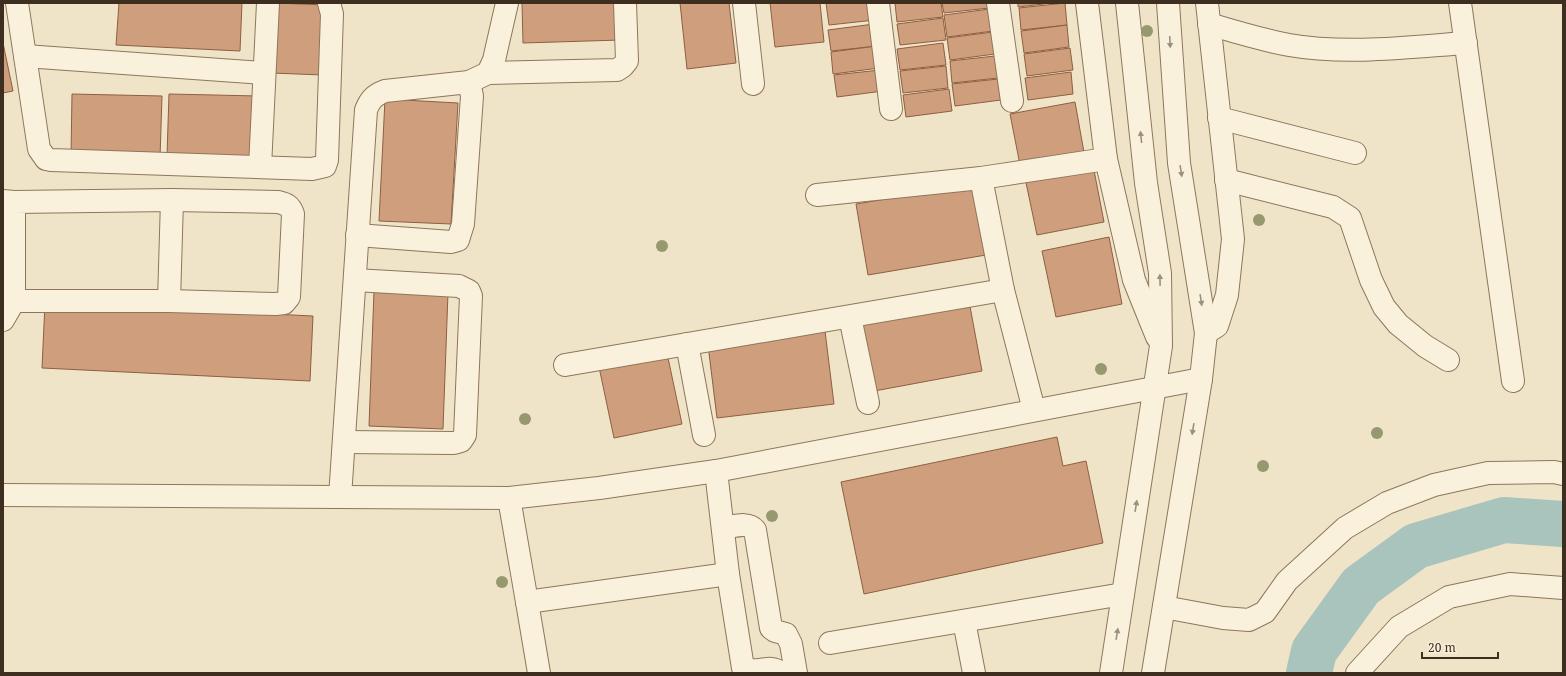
<svg xmlns="http://www.w3.org/2000/svg" width="1566" height="676" viewBox="0 0 1566 676" font-family="'Noto Serif',serif">
  <rect width="100%" height="100%" fill="#f0e4c8"/>
  <g fill="none" stroke-linecap="round" stroke-linejoin="round">
    <path stroke="#a9c4bc" stroke-width="46" d="M1309 673 1314 651 1361 586 1416 546 1504 520 1563 524"/>
  </g>
  <g fill="#cf9f7d" stroke="#8d5f41">
    <path d="M119 3H242L240 51 116 45Z"/>
    <path d="M275 3 326 5 323 75 271 73Z"/>
    <path d="M522 3H619L621 40 523 43Z"/>
    <path d="M680 3H729L736 63 687 69Z"/>
    <path d="M770 3H820L824 42 775 47Z"/>
    <path d="M826 3H873L875 20 829 25Z"/>
    <path d="M895 3H941L943 17 897 22Z"/>
    <path d="M942 3H989V8L944 13Z"/>
    <path d="M1018 3H1052L1018 7Z"/>
    <path d="M1065 3 1067 25 1021 30 1019 8Z"/>
    <path d="M990 9 993 31 947 37 944 15Z"/>
    <path d="M943 18 946 40 900 45 897 24Z"/>
    <path d="M874 24 877 46 831 51 828 30Z"/>
    <path d="M1067 25 1069 47 1024 53 1021 31Z"/>
    <path d="M993 32 995 54 950 60 947 38Z"/>
    <path d="M3 43 13 91 3 93Z"/>
    <path d="M943 43 946 65 900 70 897 49Z"/>
    <path d="M877 46 879 68 833 74 831 52Z"/>
    <path d="M1070 48 1073 70 1027 76 1024 54Z"/>
    <path d="M995 56 998 78 952 83 950 61Z"/>
    <path d="M946 66 948 88 903 93 900 71Z"/>
    <path d="M880 70 883 91 837 97 834 75Z"/>
    <path d="M1071 72 1073 94 1028 100 1025 78Z"/>
    <path d="M998 79 1001 100 955 106 952 84Z"/>
    <path d="M949 89 952 111 906 117 903 95Z"/>
    <path d="M72 94 162 96 160 158 71 156Z"/>
    <path d="M169 94 258 96 256 158 167 156Z"/>
    <path d="M385 99 458 103 451 224 379 221Z"/>
    <path d="M1075 102 1085 158 1021 170 1010 114Z"/>
    <path d="M1093 165 1104 222 1037 235 1025 178Z"/>
    <path d="M974 184 986 255 868 275 856 204Z"/>
    <path d="M1109 237 1122 304 1056 317 1042 251Z"/>
    <path d="M374 291 448 293 443 429 369 426Z"/>
    <path d="M969 301 982 371 869 392 856 322Z"/>
    <path d="M45 303 313 316 310 381 42 368Z"/>
    <path d="M825 331 834 404 717 418 708 345Z"/>
    <path d="M667 353 682 424 614 438 599 367Z"/>
    <path d="M1057 437 1063 466 1086 461 1103 543 864 594 841 482Z"/>
  </g>
  <g fill="none" stroke-linecap="round" stroke-linejoin="round">
    <defs>
      <g id="minor">
        <path d="M17 3 39 149 46 159 51 160 312 169 325 166 327 160 332 14 329 3"/>
        <path d="M744 3 753 84"/>
        <path d="M878 3 891 109"/>
        <path d="M998 3 1012 101"/>
        <path d="M1087 3 1106 159 1134 280 1157 337"/>
        <path d="M1460 3 1513 381"/>
        <path d="M1209 24C1236 32 1262 40 1289 45 1346 55 1410 47 1466 43"/>
        <path d="M25 56 264 73"/>
        <path d="M488 73 617 70 623 66 627 61 625 3"/>
        <path d="M1219 118 1355 153"/>
        <path d="M260 167 268 3"/>
        <path d="M981 178 1003 290 1034 410"/>
        <path d="M1226 180 1333 207 1350 218 1371 280 1384 307 1398 324 1425 346 1448 360"/>
        <path d="M817 195 981 178 1106 159"/>
        <path d="M3 201 14 202V301H169L276 304 284 303 289 297 293 214C290 205 286 204 278 202L172 200 14 202"/>
        <path d="M357 235 451 242 458 240 463 224 472 96 469 82"/>
        <path d="M169 301 172 200"/>
        <path d="M850 317 868 403"/>
        <path d="M3 320 14 301"/>
        <path d="M1206 333 1217 326 1227 295 1233 239 1207 3"/>
        <path d="M687 344 704 435"/>
        <path d="M565 365 1003 290"/>
        <path d="M344 442 454 443 461 441 465 435 471 296 469 291 459 286 355 280"/>
        <path d="M716 471 728 574 743 668C757 675 769 663 781 673"/>
        <path d="M3 495 509 498 599 488 716 471 1201 379"/>
        <path d="M340 497 366 110C370 100 374 95 385 91L469 82 488 73 494 60 507 3"/>
        <path d="M509 498 527 602"/>
        <path d="M723 528C733 527 748 521 755 530L771 628 775 631 786 634 791 644 796 673"/>
        <path d="M1164 607 1223 618 1249 620 1265 612 1287 581 1345 528 1387 503 1434 485 1488 473 1554 472 1563 474"/>
        <path d="M964 621 974 673"/>
        <path d="M830 643 1123 594"/>
        <path d="M539 673 527 602 728 574"/>
        <path d="M1111 673 1161 346 1160 273 1146 183 1127 3"/>
        <path d="M1153 673 1201 379 1206 333 1179 163 1168 3"/>
        <path d="M1357 673 1399 627 1449 597 1510 584 1563 588"/>
      </g>
    </defs>
    <use href="#minor" stroke="#8d765c" stroke-width="24"/>
    <use href="#minor" stroke="#faf1dc" stroke-width="22"/>
  </g>
  <g fill="#96986f">
    <circle cx="1147" cy="31" r="6"/>
    <circle cx="1259" cy="220" r="6"/>
    <circle cx="662" cy="246" r="6"/>
    <circle cx="1101" cy="369" r="6"/>
    <circle cx="525" cy="419" r="6"/>
    <circle cx="1377" cy="433" r="6"/>
    <circle cx="1263" cy="466" r="6"/>
    <circle cx="772" cy="516" r="6"/>
    <circle cx="502" cy="582" r="6"/>
  </g>
  <defs><path id="oneway-solid" d="M-6-.8H1V-3.2L6.5 0L1 3.2V.8H-6Z"/></defs>
  <g fill="#9c907e">
    <use href="#oneway-solid" transform="translate(1170 42) rotate(87)"/>
    <use href="#oneway-solid" transform="translate(1141 137) rotate(-96)"/>
    <use href="#oneway-solid" transform="translate(1181 171) rotate(81)"/>
    <use href="#oneway-solid" transform="translate(1160 280) rotate(-91)"/>
    <use href="#oneway-solid" transform="translate(1201 300) rotate(81)"/>
    <use href="#oneway-solid" transform="translate(1193 429) rotate(99)"/>
    <use href="#oneway-solid" transform="translate(1136 506) rotate(-81)"/>
    <use href="#oneway-solid" transform="translate(1117 634) rotate(-81)"/>
  </g>
  <rect width="1566" height="676" fill="none" stroke="#3d2e20" stroke-width="8"/>
  <path d="M1422 652v6h76v-6" fill="none" stroke="#3d2e20" stroke-width="2"/>
  <text x="1428" y="652" font-size="12" fill="#3d2e20" stroke="#f7eed8" stroke-width="3" paint-order="stroke">20 m</text>
</svg>
